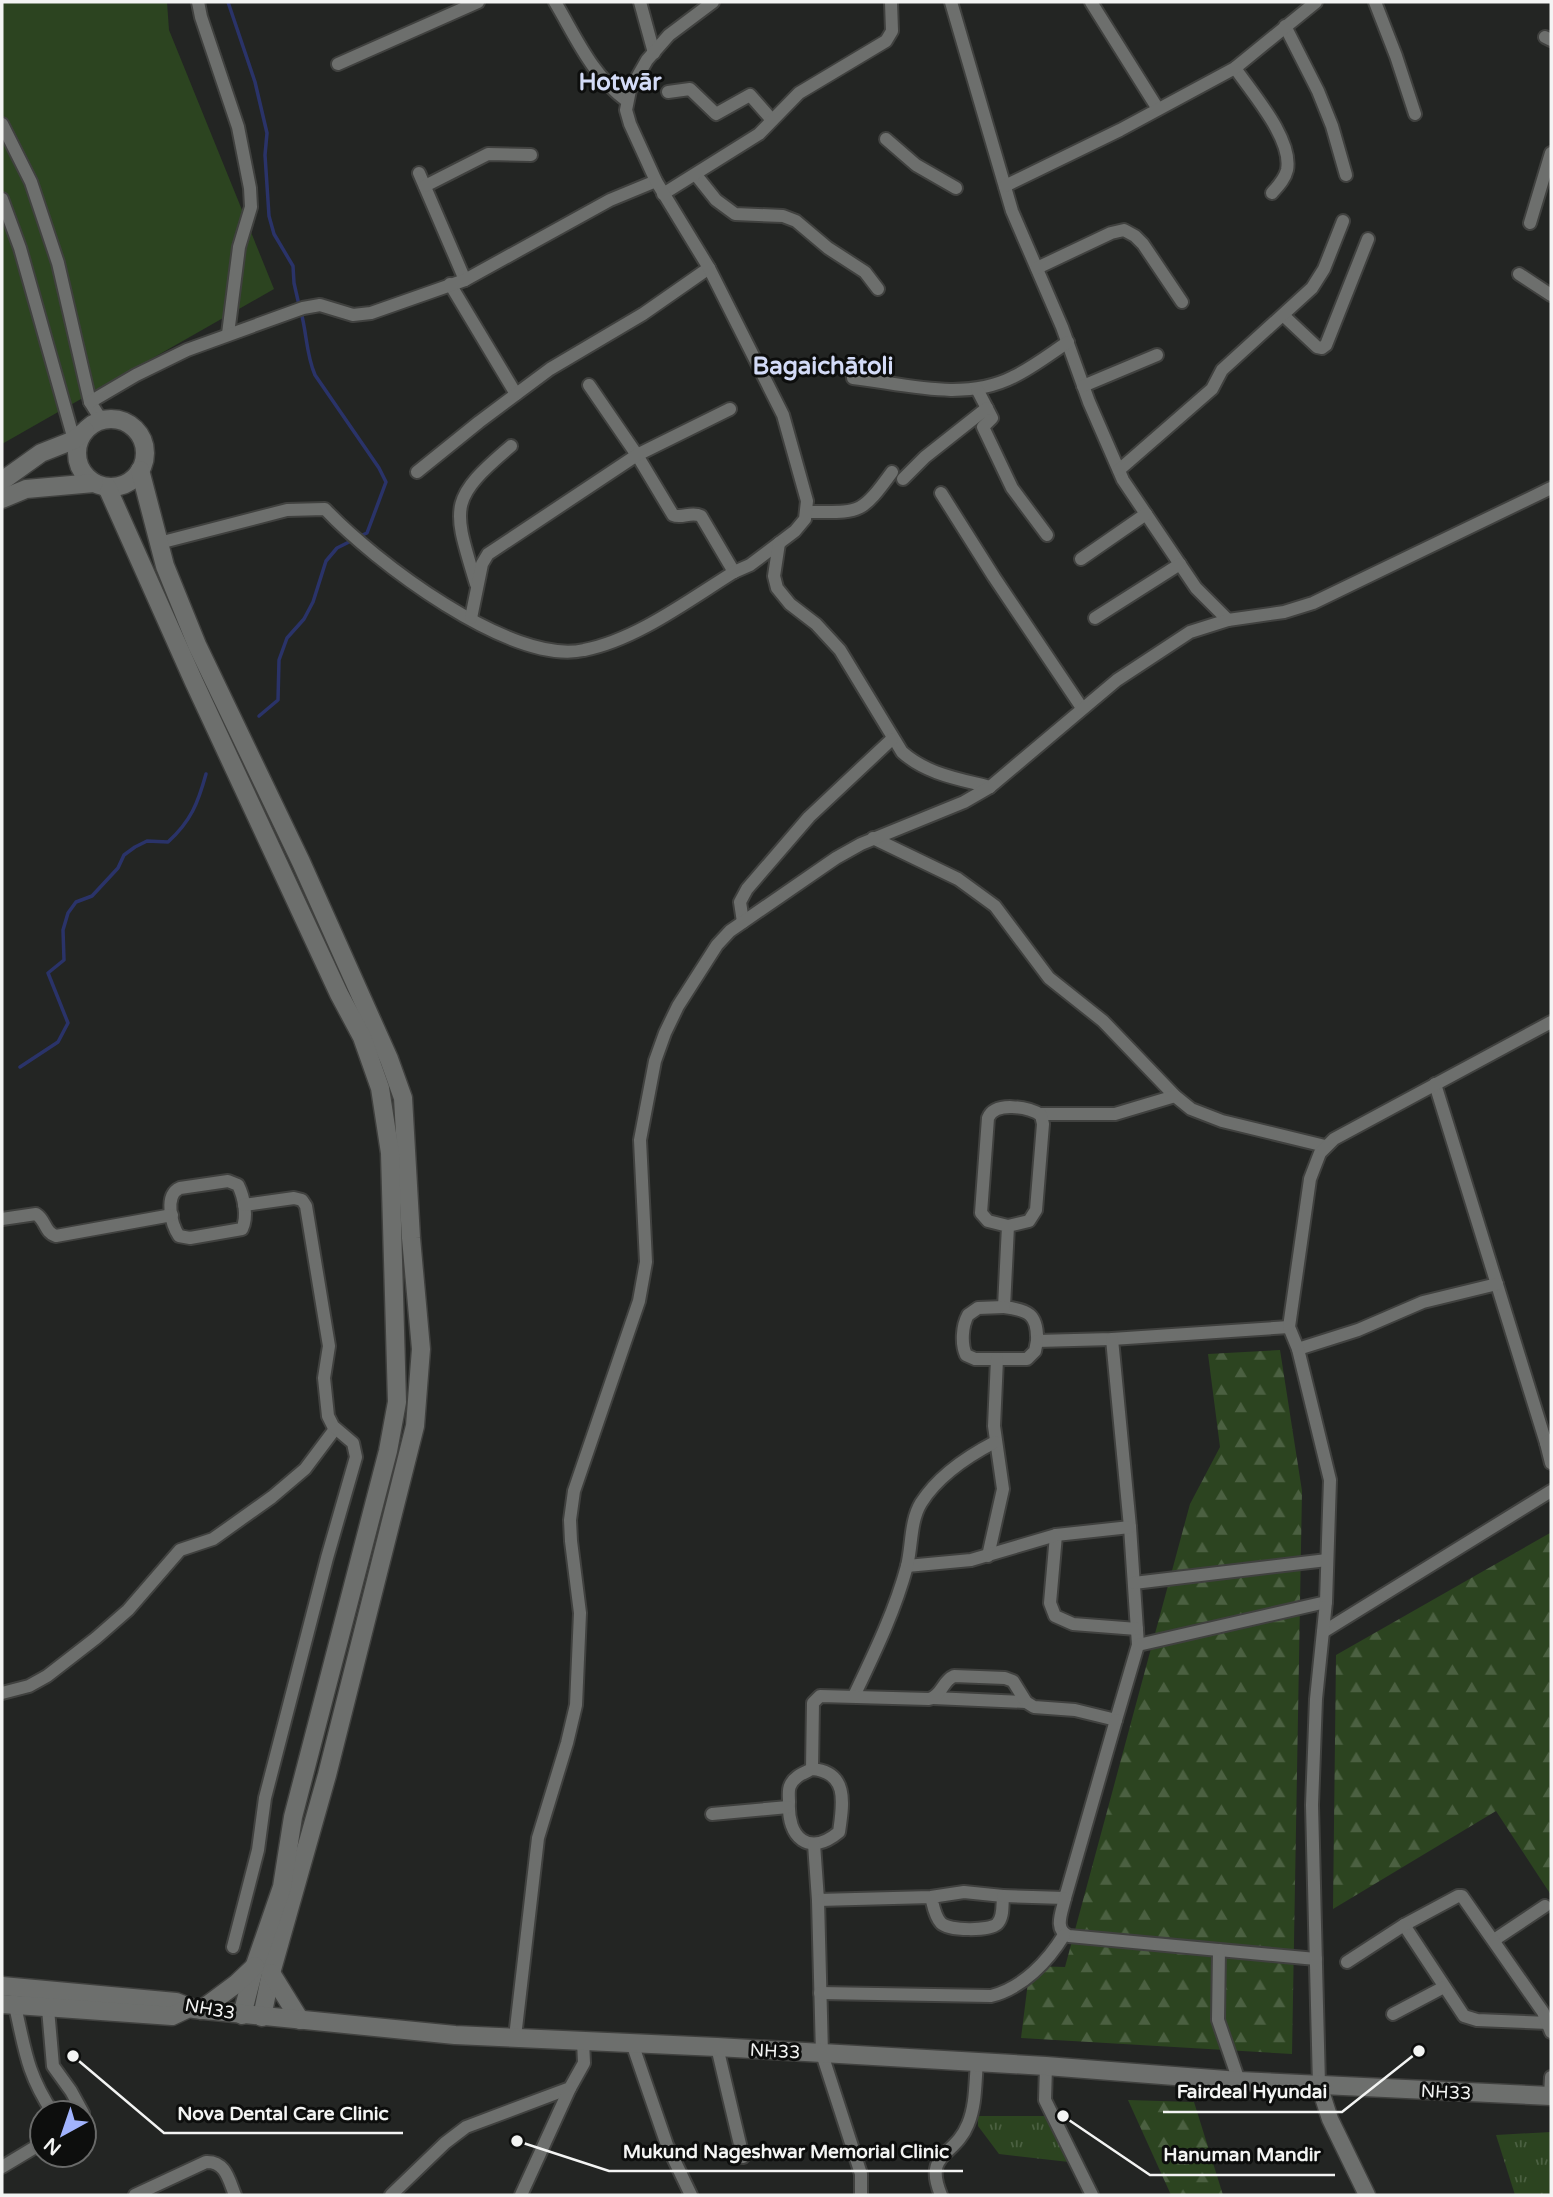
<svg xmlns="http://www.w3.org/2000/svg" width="1553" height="2197" viewBox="0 0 1553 2197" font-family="'Varela Round',sans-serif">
  <defs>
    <pattern id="grass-tufts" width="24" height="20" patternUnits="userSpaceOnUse" patternTransform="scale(1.75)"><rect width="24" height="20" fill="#2c4420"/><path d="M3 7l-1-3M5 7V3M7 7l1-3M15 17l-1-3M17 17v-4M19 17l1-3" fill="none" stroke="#4b6041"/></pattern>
    <pattern id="forest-firs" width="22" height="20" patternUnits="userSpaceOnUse" patternTransform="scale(1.75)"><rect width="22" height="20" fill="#2c4420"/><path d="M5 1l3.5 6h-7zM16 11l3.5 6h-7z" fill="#4b6041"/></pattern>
  </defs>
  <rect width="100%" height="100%" fill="#232523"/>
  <g fill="url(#grass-tufts)">
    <path d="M978 2116H1045L1069 2162 999 2154 978 2126Z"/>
    <path d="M1551 2132V2195H1515L1496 2135Z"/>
  </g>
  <g fill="url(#forest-firs)">
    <path d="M1280 1350 1302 1491 1292 2054 1021 2038 1030 1966 1065 1967 1190 1504 1220 1447 1208 1354Z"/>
    <path d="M1550 1533 1551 1895 1496 1811 1333 1909 1336 1655Z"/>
    <path d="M1128 2100 1194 2102 1223 2195H1171Z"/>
  </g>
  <path fill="#2c4420" d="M2 2H167L169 30 274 289 2 444Z"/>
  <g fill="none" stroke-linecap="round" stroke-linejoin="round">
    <g stroke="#2a3369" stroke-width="3.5">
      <path d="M228 2 255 82 267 133 265 155 269 216 274 234 293 266 294 283 299 305"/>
      <path d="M301 312C307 334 306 354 315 375L379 468 386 482 367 533 360 536"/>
      <path d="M259 716 278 700 279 660 287 638 304 619 313 602 326 561 337 548 353 540"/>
      <path d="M20 1067 58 1042 68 1023 48 973 64 960 63 930 68 913 76 902 92 896 118 868 124 855 135 847 147 841 168 842C191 821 198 803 206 774"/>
    </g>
    <defs>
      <g id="minor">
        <path d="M198 2 201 17 238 127 250 188 251 207 239 247 228 334"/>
        <path d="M555 2C577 39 591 74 627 101"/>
        <path d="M640 2 654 53"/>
        <path d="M951 2 1012 211 1062 327 1089 402 1123 480 1196 588 1228 620"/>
        <path d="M1091 2 1158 109"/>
        <path d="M1375 2 1396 56 1415 114"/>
        <path d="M1285 26 1318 91 1332 126 1346 175"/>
        <path d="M1545 37 1551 40"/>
        <path d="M338 64 478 2"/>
        <path d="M1235 68C1252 93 1293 139 1287 170 1285 179 1278 186 1272 193"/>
        <path d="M668 92 690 89 716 114 750 95 772 120"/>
        <path d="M2 124 31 182 58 263 90 402 102 421"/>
        <path d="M886 139 916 165 956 188"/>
        <path d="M419 173 465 280"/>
        <path d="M696 175 716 200 735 214 783 216 796 221 828 248 865 272 878 289"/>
        <path d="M425 186 488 154 531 155"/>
        <path d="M1005 186 1120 130 1235 68 1316 2"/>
        <path d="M663 194 759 134 799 93 886 41 892 31 891 2"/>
        <path d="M2 199 20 248 74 440"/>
        <path d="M1530 223 1551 153"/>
        <path d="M1037 268 1111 233 1124 230 1135 236 1143 244 1182 302"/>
        <path d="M1519 274 1551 295"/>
        <path d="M450 284 516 394"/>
        <path d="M1284 316 1317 347 1322 348 1326 345 1368 239"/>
        <path d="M853 378C904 384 964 402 1013 377 1032 368 1050 354 1068 342"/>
        <path d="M589 385 637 455 673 515C682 519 691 511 701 516L734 572"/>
        <path d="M1083 386 1157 355"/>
        <path d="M977 389 992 418 983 427 1012 488 1047 535"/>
        <path d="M90 402 136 375 187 350 303 308 320 305 353 315 371 313 465 280 610 200 656 181"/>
        <path d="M1119 470 1212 389 1222 370 1312 288 1324 269 1343 221"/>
        <path d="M417 472 479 422 550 369 643 314 709 268"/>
        <path d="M903 479 925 457 987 408"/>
        <path d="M941 493 994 577 1082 708"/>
        <path d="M807 512C860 512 860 516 892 472"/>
        <path d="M159 543 287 510 325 509C373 560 511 666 584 650 636 640 689 600 734 572L750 565 795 531 805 519 807 501 783 415 709 268 656 181 630 124 626 110 630 90 647 60 669 35 713 2"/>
        <path d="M779 543 774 576 777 588 790 604 816 624 840 650 902 752C926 774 959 779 990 787"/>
        <path d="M1081 559 1146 514"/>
        <path d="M476 584C453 507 447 500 511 446"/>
        <path d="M471 618 482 564 488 554 637 455 730 409"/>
        <path d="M1095 618 1180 564"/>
        <path d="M873 838 958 879 995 906 1049 978 1103 1021 1175 1096 1191 1109 1222 1121 1325 1146"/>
        <path d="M743 922 740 902 747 889 809 817 892 739"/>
        <path d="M1435 1084 1546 1443"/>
        <path d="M1039 1114H1115L1175 1096"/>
        <path d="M228 1181 238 1185C244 1197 248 1217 242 1229L190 1238 179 1236C171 1224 164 1195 180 1188Z"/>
        <path d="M2 1219 36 1214C46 1220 44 1232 56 1236L172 1215"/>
        <path d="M1008 1226 988 1221 981 1213 988 1118C995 1101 1028 1107 1041 1115L1043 1124 1036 1210 1029 1221 1008 1226 1004 1307C1028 1310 1038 1314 1037 1341L1112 1339 1289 1327"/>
        <path d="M1004 1307 978 1308 968 1315C962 1326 961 1344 966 1355L975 1359H1027L1035 1351 1037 1341"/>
        <path d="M1112 1339 1130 1527 1138 1645"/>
        <path d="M1298 1349 1358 1330 1423 1302 1497 1284"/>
        <path d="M1551 1440 1546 1443 1551 1463"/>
        <path d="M1056 1535 1050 1603 1055 1616 1073 1624 1137 1629"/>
        <path d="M988 1556 1003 1489 994 1426 997 1359"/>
        <path d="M907 1566 971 1560 1056 1535 1130 1527"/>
        <path d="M1134 1583 1327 1560"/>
        <path d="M1323 1632 1551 1491"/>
        <path d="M2 1693 29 1686 47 1676 96 1638 128 1610 180 1550 213 1539 272 1497 305 1469 335 1429"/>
        <path d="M854 1696C874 1654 895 1611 907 1566 912 1546 910 1521 921 1503 938 1476 968 1456 995 1442"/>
        <path d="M933 1698 1026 1702"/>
        <path d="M812 1769C804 1773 794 1776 790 1786 788 1790 789 1797 789 1802 787 1838 809 1857 839 1832 843 1804 849 1772 812 1769L813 1703 820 1696 929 1699C942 1696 942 1681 954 1676L1005 1678 1013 1681 1026 1702 1034 1707 1075 1710 1116 1720 1138 1645 1326 1602"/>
        <path d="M712 1814 788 1807"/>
        <path d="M814 1844 818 1900 931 1897 964 1892 1003 1896C1002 1905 1004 1917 997 1924 989 1931 949 1931 941 1923 935 1917 933 1905 931 1897"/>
        <path d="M1003 1896 1065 1898 1116 1720"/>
        <path d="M1065 1898C1062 1912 1053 1930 1069 1936L1316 1959"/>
        <path d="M818 1900 822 2054 861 2174V2195"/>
        <path d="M1404 1925 1464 2016 1477 2020 1549 2023"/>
        <path d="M1494 1940 1545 1906"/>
        <path d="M233 1947 258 1850 265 1798 327 1558 356 1457 353 1443 333 1426 328 1416 324 1378 329 1346 306 1206 302 1200 294 1198 244 1205"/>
        <path d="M1219 1950 1218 2020 1239 2081"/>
        <path d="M1347 1962 1404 1925 1458 1896H1462L1543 2012 1551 2032"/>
        <path d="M820 1993 991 1996C1023 1988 1048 1961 1064 1935"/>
        <path d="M15 2006C25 2050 27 2074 53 2113"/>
        <path d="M48 2009 53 2066 71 2091 83 2113"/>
        <path d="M1393 2014 1444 1987"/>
        <path d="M515 2037 538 1838 567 1743 576 1705 580 1613 571 1541 570 1520 574 1491 639 1301 646 1262 640 1140 655 1061 665 1033 678 1006 717 945 730 931 836 858 861 844 964 802 990 787 1117 680 1190 632 1228 620 1284 612 1313 603 1551 488"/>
        <path d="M632 2043 667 2145 691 2195"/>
        <path d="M717 2047 743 2157"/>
        <path d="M1046 2066 1045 2100 1092 2195"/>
        <path d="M1319 2085 1312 1805 1316 1699 1326 1602 1330 1480 1298 1349 1289 1327 1310 1179 1320 1153 1334 1139 1551 1022"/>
        <path d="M1550 2096 1551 2077"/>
        <path d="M2 2167 42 2143"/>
        <path d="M135 2195 206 2162C226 2161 229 2181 235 2195"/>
        <path d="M391 2195 445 2143 466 2127 570 2088 584 2063 583 2041"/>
        <path d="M521 2195 570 2088"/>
        <path d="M941 2195C923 2152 955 2157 968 2124 976 2105 975 2083 977 2063"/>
      </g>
      <path id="tertiary" d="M1319 2085 1330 2119 1367 2195"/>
      <g id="secondary">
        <circle cx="111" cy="453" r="34"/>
        <path d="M140 470 165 566 197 645 301 862 389 1059 403 1098 411 1238 421 1349 415 1426 327 1775 271 1973 262 2017"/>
        <path d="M2 481 41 453 74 440 85 431"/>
        <path d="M107 487 194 682 339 994 362 1037 380 1088 390 1153 397 1402 388 1451 293 1817 282 1887 255 1965 242 2015"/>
        <path d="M2 499 26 489 94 483"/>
        <path d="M271 1973 300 2020"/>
        <path d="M2 1986 176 2002 194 2009 455 2035 717 2047 1046 2066 1239 2081 1551 2096"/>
        <path d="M2 2004 172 2016 189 2008"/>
        <path d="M201 2010 236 1984 255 1966"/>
      </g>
    </defs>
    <use href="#minor" stroke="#40413f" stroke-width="16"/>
    <use href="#tertiary" stroke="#40413f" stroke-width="19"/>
    <use href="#secondary" stroke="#40413f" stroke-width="21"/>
    <use href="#minor" stroke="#6d6f6d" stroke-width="12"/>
    <use href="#tertiary" stroke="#6d6f6d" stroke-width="16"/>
    <use href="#secondary" stroke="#6d6f6d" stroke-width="18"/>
  </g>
  <g text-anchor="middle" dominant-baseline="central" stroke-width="6" stroke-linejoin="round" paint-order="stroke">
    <g font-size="18" fill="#f3f4f3" stroke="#0d0e0d">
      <text transform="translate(210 2009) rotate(10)">NH33</text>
      <text transform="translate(775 2051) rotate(3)">NH33</text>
      <text transform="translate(1446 2092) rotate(3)">NH33</text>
    </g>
    <g font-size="24" font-weight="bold" fill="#d3dbf7" stroke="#0d0e0d">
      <text x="620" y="82">Hotwār</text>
      <text x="823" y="366">Bagaichātoli</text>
    </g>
  </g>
  <path fill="none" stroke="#f3f4f3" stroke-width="2.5" d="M1419 2051L1342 2112H1163M73 2056L164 2133H403M517 2141L609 2171H963M1063 2116L1150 2175H1335"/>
  <g fill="#f3f4f3" stroke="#0d0e0d" stroke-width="2.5">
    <circle cx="1419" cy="2051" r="7"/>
    <circle cx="73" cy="2056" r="7"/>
    <circle cx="517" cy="2141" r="7"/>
    <circle cx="1063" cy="2116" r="7"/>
  </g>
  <g font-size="19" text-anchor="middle" font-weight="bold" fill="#f3f4f3" stroke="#0d0e0d" stroke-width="6" stroke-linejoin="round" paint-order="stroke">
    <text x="1252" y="2098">Fairdeal Hyundai</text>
    <text x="283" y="2120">Nova Dental Care Clinic</text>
    <text x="786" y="2158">Mukund Nageshwar Memorial Clinic</text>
    <text x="1242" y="2161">Hanuman Mandir</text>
  </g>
  <rect width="1553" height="2197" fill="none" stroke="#f3f4f3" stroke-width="7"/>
  <g transform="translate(63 2134) rotate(220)"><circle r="33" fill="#0d0e0d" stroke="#696a69" stroke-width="2"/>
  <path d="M0-5L12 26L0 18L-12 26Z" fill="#a1b3fd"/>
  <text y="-10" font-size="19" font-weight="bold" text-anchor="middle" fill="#f3f4f3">N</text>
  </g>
</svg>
